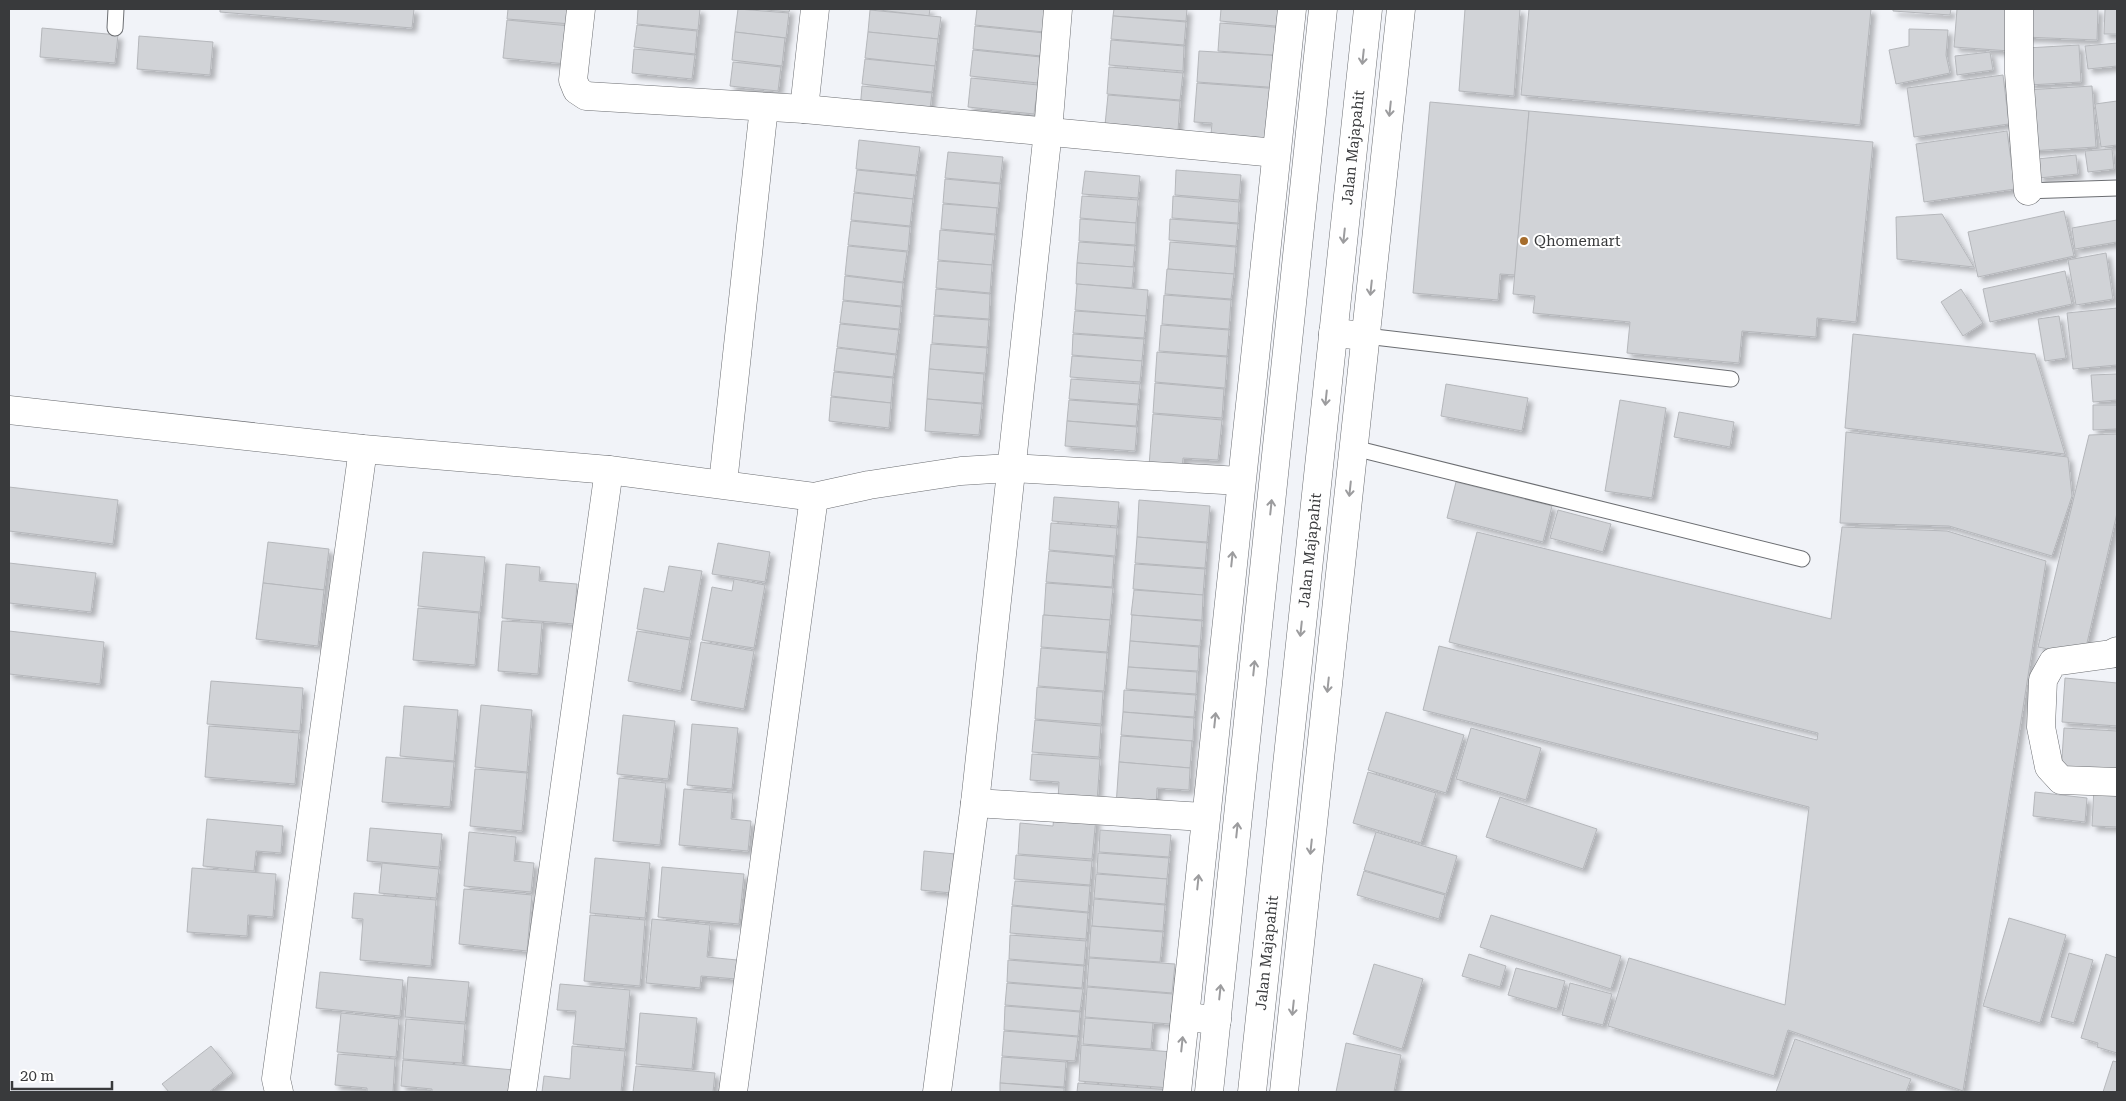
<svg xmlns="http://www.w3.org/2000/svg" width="2126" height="1101" viewBox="0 0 2126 1101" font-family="'Roboto Serif',serif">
  <defs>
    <filter id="shadow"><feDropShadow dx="4.5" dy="4.5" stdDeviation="2.5" flood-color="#0004"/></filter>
  </defs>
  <rect width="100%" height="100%" fill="#f1f3f8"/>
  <g fill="#d1d3d7" stroke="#b5b7bb" filter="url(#shadow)">
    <path d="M220 9H414L412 28 220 12Z"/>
    <path d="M508 9H572L571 24 507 19Z"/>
    <path d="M638 9H700L698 30 637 24Z"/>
    <path d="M738 9 789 13 786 38 735 32Z"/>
    <path d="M754 9H790L789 12Z"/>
    <path d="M871 9H930L929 16Z"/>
    <path d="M977 9H1047L1044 32 975 25Z"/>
    <path d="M1114 9H1187L1186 21 1113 16Z"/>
    <path d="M1221 9H1287L1286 27 1220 21Z"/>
    <path d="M1465 9H1520L1514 96 1459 91Z"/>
    <path d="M1529 9H1871L1860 125 1521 95Z"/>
    <path d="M1893 9H1951L1950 15 1893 11Z"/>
    <path d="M1957 9H2013L2010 51 1954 47Z"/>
    <path d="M2025 9H2098L2097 40 2024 37Z"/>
    <path d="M2105 9H2117V34H2104Z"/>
    <path d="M870 10 941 17 938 39 868 32Z"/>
    <path d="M1113 16 1186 22 1184 45 1111 39Z"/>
    <path d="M507 20 570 26 567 64 503 58Z"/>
    <path d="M1220 23 1286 28 1284 56 1218 51Z"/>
    <path d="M637 25 697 31 695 54 634 47Z"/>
    <path d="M975 26 1044 33 1041 56 973 49Z"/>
    <path d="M42 28 118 35 115 63 40 57Z"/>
    <path d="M1909 29 1948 30 1946 55 1950 73 1896 84 1889 50 1909 46Z"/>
    <path d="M735 32 785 38 782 66 732 60Z"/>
    <path d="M868 32 938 39 935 66 865 58Z"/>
    <path d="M139 36 213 42 210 75 137 69Z"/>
    <path d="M1111 40 1184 46 1183 71 1109 65Z"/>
    <path d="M2117 43V66L2088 69 2085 46Z"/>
    <path d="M2079 45 2081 82 2029 85 2026 48Z"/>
    <path d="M634 49 695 55 692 79 632 73Z"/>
    <path d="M973 50 1041 57 1038 83 970 76Z"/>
    <path d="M1199 51 1284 56 1281 88 1197 82Z"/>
    <path d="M1990 52 1993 70 1957 75 1955 56Z"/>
    <path d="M865 59 935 66 932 92 862 84Z"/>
    <path d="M733 62 781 67 778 91 730 86Z"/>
    <path d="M1109 67 1183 73 1180 100 1107 94Z"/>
    <path d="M2003 75 2009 124 1914 137 1907 88Z"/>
    <path d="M971 78 1038 85 1034 114 968 107Z"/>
    <path d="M1197 83 1281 89 1277 139 1211 134 1212 123 1194 122Z"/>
    <path d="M862 86 932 93 929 117 860 110Z"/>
    <path d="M2092 86 2096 147 2029 151 2026 90Z"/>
    <path d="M1108 95 1180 101 1178 131 1105 125Z"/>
    <path d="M2117 101V145L2101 147 2095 104Z"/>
    <path d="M1430 102 1529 111 1515 275 1500 274 1498 300 1413 293Z"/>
    <path d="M1529 111 1873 142 1856 322 1817 318 1816 337 1742 331 1739 363 1627 353 1630 322 1533 313 1535 296 1513 294Z"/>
    <path d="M2007 131 2015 189 1924 202 1916 144Z"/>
    <path d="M859 140 920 147 916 175 856 169Z"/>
    <path d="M2112 149 2114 169 2088 172 2085 151Z"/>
    <path d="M948 152 1003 157 1000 183 945 178Z"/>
    <path d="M2076 155 2078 174 2039 178 2037 159Z"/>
    <path d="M857 170 916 176 913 199 854 192Z"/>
    <path d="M1176 170 1241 175 1239 200 1175 195Z"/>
    <path d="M1085 171 1140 176 1138 198 1082 194Z"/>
    <path d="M945 179 1000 184 998 208 943 203Z"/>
    <path d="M854 193 913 199 910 226 851 220Z"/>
    <path d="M1082 196 1138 200 1136 223 1080 218Z"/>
    <path d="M1173 196 1239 202 1238 223 1172 218Z"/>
    <path d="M943 204 997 208 995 234 941 229Z"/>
    <path d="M2064 211 2074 256 1978 277 1968 232Z"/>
    <path d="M1942 214 1974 267 1897 259 1896 217Z"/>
    <path d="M1080 219 1136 223 1135 245 1079 241Z"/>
    <path d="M1170 219 1238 224 1236 246 1169 240Z"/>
    <path d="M2117 220V242L2075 249 2072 228Z"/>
    <path d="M851 221 910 227 908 251 848 245Z"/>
    <path d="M940 230 995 235 992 265 938 260Z"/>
    <path d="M1079 242 1135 246 1133 267 1077 263Z"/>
    <path d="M1170 242 1236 247 1234 274 1168 269Z"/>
    <path d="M848 246 907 252 903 282 845 275Z"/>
    <path d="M2106 253 2113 299 2076 305 2068 260Z"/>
    <path d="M938 261 992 265 990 293 936 288Z"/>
    <path d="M1077 263 1134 267 1132 288 1076 284Z"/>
    <path d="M1167 269 1234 274 1231 299 1165 294Z"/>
    <path d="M2065 271 2072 304 1990 322 1983 289Z"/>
    <path d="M845 276 903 283 901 306 843 300Z"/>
    <path d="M1077 284 1148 290 1146 316 1075 310Z"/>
    <path d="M936 289 990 294 989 319 934 315Z"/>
    <path d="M1961 289 1983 323 1963 336 1941 302Z"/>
    <path d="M1164 295 1231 300 1229 329 1162 324Z"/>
    <path d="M843 301 901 307 899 329 840 323Z"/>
    <path d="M2117 308V365L2073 369 2067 313Z"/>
    <path d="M1075 311 1146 316 1144 338 1073 333Z"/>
    <path d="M934 316 989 320 987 347 932 343Z"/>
    <path d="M2059 316 2066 358 2045 361 2038 319Z"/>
    <path d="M840 324 899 330 896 354 837 347Z"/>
    <path d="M1161 325 1229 330 1227 356 1159 351Z"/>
    <path d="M1073 334 1144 339 1142 361 1072 355Z"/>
    <path d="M1853 334 2035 354 2065 454 1845 428Z"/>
    <path d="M931 344 987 348 985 373 929 369Z"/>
    <path d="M837 348 896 355 893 377 834 371Z"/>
    <path d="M1157 352 1227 357 1225 388 1155 382Z"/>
    <path d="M1072 356 1142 361 1140 382 1070 377Z"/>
    <path d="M929 369 984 374 982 403 927 399Z"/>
    <path d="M834 372 893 378 891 403 831 396Z"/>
    <path d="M2117 374V400L2093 402 2091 375Z"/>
    <path d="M1071 379 1140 384 1138 404 1069 399Z"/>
    <path d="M1155 383 1224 389 1222 418 1153 413Z"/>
    <path d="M1446 384 1528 398 1522 431 1441 416Z"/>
    <path d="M831 397 891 403 889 428 829 421Z"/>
    <path d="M927 399 982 404 979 435 925 431Z"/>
    <path d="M1069 400 1138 405 1136 426 1067 421Z"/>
    <path d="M1620 400 1666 408 1652 498 1605 491Z"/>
    <path d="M2093 405H2117V429L2093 430Z"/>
    <path d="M1679 412 1734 422 1730 447 1674 437Z"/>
    <path d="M1153 414 1222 420 1218 460 1183 458 1182 469 1149 466Z"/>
    <path d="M1067 421 1137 427 1135 451 1065 446Z"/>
    <path d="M1846 432 2068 457 2072 496 2052 556 1949 526 1840 523Z"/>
    <path d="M2117 434V513L2084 656 2038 647 2089 435Z"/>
    <path d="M1456 482 1552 506 1543 542 1447 518Z"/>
    <path d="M9 487 118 500 113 544 9 531Z"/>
    <path d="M1054 497 1119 502 1117 526 1052 521Z"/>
    <path d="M1139 500 1210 506 1207 542 1137 537Z"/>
    <path d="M1558 510 1611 524 1603 552 1550 538Z"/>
    <path d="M1051 523 1117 528 1115 556 1049 550Z"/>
    <path d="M1842 527 1947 531 2046 561 1963 1091 1788 1030 1774 1076 1608 1026 1629 958 1785 1005 1809 807 1423 710 1439 646 1817 740 1818 733 1449 642 1477 532 1831 619Z"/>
    <path d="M1137 537 1207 543 1205 568 1135 563Z"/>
    <path d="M268 542 329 549 324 590 263 583Z"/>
    <path d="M718 543 770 552 765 582 712 574Z"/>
    <path d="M1049 551 1114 557 1112 587 1046 582Z"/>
    <path d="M423 552 485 557 480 612 418 606Z"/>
    <path d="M9 563 96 573 91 612 9 603Z"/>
    <path d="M506 564 540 567 539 581 577 584 574 624 502 618Z"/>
    <path d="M1135 564 1205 569 1203 595 1133 589Z"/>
    <path d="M669 566 702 571 690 638 637 629 644 588 664 592Z"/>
    <path d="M734 579 765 585 754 648 702 640 712 587 732 591Z"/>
    <path d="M263 583 324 590 318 646 256 639Z"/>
    <path d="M1046 583 1113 588 1110 620 1044 615Z"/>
    <path d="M1134 590 1203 595 1202 620 1131 615Z"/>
    <path d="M418 608 479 613 475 665 413 660Z"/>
    <path d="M1043 615 1110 620 1107 652 1041 647Z"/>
    <path d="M1132 615 1202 621 1200 646 1130 641Z"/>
    <path d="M502 621 542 623 538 674 498 671Z"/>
    <path d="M9 631 104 642 100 684 9 674Z"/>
    <path d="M637 631 690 640 681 691 628 681Z"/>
    <path d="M1130 641 1199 647 1198 671 1128 667Z"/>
    <path d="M701 642 754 651 744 709 691 700Z"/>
    <path d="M1041 648 1107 653 1104 691 1038 686Z"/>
    <path d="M1128 667 1197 672 1196 694 1126 689Z"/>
    <path d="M2065 678 2117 683V726L2062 722Z"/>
    <path d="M211 681 303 688 300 731 207 724Z"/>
    <path d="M1037 687 1103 692 1101 724 1035 719Z"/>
    <path d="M1124 690 1196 695 1194 717 1123 712Z"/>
    <path d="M481 705 532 710 527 772 475 767Z"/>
    <path d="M404 706 458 710 454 761 400 756Z"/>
    <path d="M1123 712 1194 718 1193 741 1121 735Z"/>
    <path d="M1386 712 1464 735 1446 793 1368 770Z"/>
    <path d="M623 715 675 721 668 779 617 774Z"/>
    <path d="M1035 720 1101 726 1099 757 1032 752Z"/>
    <path d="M692 724 738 728 732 789 687 785Z"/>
    <path d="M209 726 299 733 295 784 205 777Z"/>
    <path d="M1471 728 1541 748 1526 800 1456 779Z"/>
    <path d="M2064 728 2117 731V776L2061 773Z"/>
    <path d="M1121 736 1192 741 1190 768 1119 762Z"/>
    <path d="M1032 754 1100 759 1097 802 1058 799 1059 782 1030 780Z"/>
    <path d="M386 757 454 762 450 807 382 802Z"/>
    <path d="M1119 762 1190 768 1189 790 1157 788 1156 809 1116 806Z"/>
    <path d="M475 769 527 773 522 831 470 826Z"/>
    <path d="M1368 772 1436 793 1421 843 1353 823Z"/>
    <path d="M619 778 666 783 660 845 613 841Z"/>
    <path d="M2094 787 2117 788V827L2092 826Z"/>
    <path d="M684 789 733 793 731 819 751 821 748 851 679 845Z"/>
    <path d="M2035 792 2087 798 2085 822 2033 816Z"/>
    <path d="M1500 797 1597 829 1583 869 1486 837Z"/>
    <path d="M1054 815 1096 818 1092 859 1018 854 1020 823 1053 826Z"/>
    <path d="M207 819 283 826 281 853 256 851 254 871 203 866Z"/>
    <path d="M370 828 442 834 439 867 367 861Z"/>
    <path d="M1100 830 1171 835 1169 857 1099 852Z"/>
    <path d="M469 832 516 837 514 861 534 863 531 892 464 886Z"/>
    <path d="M1376 832 1457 856 1446 894 1364 870Z"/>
    <path d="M924 851 955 854 951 893 921 890Z"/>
    <path d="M1098 853 1169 858 1167 879 1097 873Z"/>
    <path d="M1016 855 1092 861 1090 885 1014 879Z"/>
    <path d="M595 858 650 863 645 918 590 913Z"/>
    <path d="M382 863 439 869 436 898 379 893Z"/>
    <path d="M662 867 744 874 739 924 658 917Z"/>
    <path d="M192 868 276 874 273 917 248 915 247 936 187 932Z"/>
    <path d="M1364 871 1445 895 1439 919 1357 895Z"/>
    <path d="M1096 874 1167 879 1165 904 1094 898Z"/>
    <path d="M1015 881 1090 886 1088 912 1012 905Z"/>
    <path d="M464 889 532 895 527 951 459 944Z"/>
    <path d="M354 893 436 900 431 966 360 960 363 919 352 918Z"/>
    <path d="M1094 899 1165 905 1163 931 1092 926Z"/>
    <path d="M1012 906 1088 913 1086 939 1010 933Z"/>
    <path d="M590 915 645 920 640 986 584 981Z"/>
    <path d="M1491 915 1621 956 1611 989 1480 947Z"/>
    <path d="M2009 918 2066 935 2040 1023 1983 1006Z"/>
    <path d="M652 919 710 925 707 957 737 960 736 979 701 976 700 988 646 983Z"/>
    <path d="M1091 926 1163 932 1160 962 1089 957Z"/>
    <path d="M1010 935 1086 941 1084 965 1009 959Z"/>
    <path d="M2069 953 2093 960 2074 1023 2051 1017Z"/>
    <path d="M1469 954 1506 966 1500 987 1462 976Z"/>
    <path d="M2106 954 2117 958V1053L2097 1047 2098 1043 2081 1038Z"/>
    <path d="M1089 958 1175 964 1172 993 1087 986Z"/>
    <path d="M1008 960 1084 966 1082 988 1007 982Z"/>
    <path d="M1374 964 1423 979 1402 1049 1353 1034Z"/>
    <path d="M1516 968 1565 981 1557 1009 1508 995Z"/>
    <path d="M320 972 403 980 400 1016 316 1008Z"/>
    <path d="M408 977 469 982 465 1022 405 1017Z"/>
    <path d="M1007 983 1083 989 1080 1011 1005 1005Z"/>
    <path d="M1570 983 1612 994 1603 1025 1562 1015Z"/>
    <path d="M560 984 630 990 625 1049 573 1044 576 1011 557 1010Z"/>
    <path d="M1087 987 1173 994 1170 1024 1085 1017Z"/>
    <path d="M1005 1006 1080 1012 1078 1036 1004 1030Z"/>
    <path d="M341 1013 399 1019 396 1057 337 1052Z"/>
    <path d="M640 1013 697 1018 692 1069 636 1064Z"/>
    <path d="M1085 1018 1153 1023 1151 1049 1083 1044Z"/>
    <path d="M406 1019 465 1024 462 1063 403 1059Z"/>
    <path d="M1004 1031 1078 1037 1075 1061 1002 1056Z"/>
    <path d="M1795 1039 1911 1079 1906 1092H1776Z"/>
    <path d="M1346 1043 1401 1055 1394 1092H1336Z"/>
    <path d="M1081 1045 1173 1052 1170 1088 1079 1081Z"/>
    <path d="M211 1046 233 1073 209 1092H169L162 1084Z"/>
    <path d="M572 1046 625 1051 621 1092H542L544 1076 570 1079Z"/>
    <path d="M338 1054 395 1059 393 1092H367V1088L335 1085Z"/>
    <path d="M1002 1057 1066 1062 1064 1087 1000 1083Z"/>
    <path d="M403 1060 514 1070 512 1092H432V1089L401 1086Z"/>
    <path d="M2113 1061 2117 1062V1092H2103Z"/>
    <path d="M636 1066 715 1073 713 1092H633Z"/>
    <path d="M1000 1083 1064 1088V1092H1000Z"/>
    <path d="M1078 1083 1170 1090V1092H1077Z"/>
  </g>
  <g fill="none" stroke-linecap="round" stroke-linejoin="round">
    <defs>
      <g id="lane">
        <path d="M115 28 116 9"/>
        <path d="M2028 191 2117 188"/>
        <path d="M1366 336 1731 379"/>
        <path d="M1354 448 1802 559"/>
      </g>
      <g id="street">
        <path d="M581 9 573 80 577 90 586 96 804 109 1276 153"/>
        <path d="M2019 9V73L2028 191"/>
        <path d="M804 109 815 9"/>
        <path d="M9 410 363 449 609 470 814 497 869 485 961 471 1010 468 1241 481"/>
        <path d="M723 483 764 107"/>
        <path d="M2117 651 2111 654 2053 662 2043 680 2041 727 2049 767 2061 780 2117 782"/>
        <path d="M975 803 1204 817"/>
        <path d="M279 1092 276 1079 363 449"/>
        <path d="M522 1092 609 470"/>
        <path d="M733 1092 814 497"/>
        <path d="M937 1092 975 803 1048 131 1058 9"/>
      </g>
      <g id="secondary">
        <path d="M1177 1092 1292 9"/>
        <path d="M1284 1092 1401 9"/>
      </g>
      <g id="highway">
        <path d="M1333 333 1366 336"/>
        <path d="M1185 1017 1217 1020"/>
        <path d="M1209 1092 1323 9"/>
        <path id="s1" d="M1252 1092 1368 9"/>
      </g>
    </defs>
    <use href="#lane" stroke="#6c6e72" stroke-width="17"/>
    <use href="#street" stroke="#6c6e72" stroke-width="29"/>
    <use href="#secondary" stroke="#6c6e72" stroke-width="29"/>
    <use href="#highway" stroke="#6c6e72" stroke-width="29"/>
    <use href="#lane" stroke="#fff" stroke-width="15"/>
    <use href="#street" stroke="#fff" stroke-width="28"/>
    <use href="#secondary" stroke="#fff" stroke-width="28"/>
    <use href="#highway" stroke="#fff" stroke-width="28"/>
  </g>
  <defs><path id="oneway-shaft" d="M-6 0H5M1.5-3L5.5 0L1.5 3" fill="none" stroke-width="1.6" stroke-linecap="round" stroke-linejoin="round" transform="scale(1.25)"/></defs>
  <g stroke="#9c9c9e">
    <use href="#oneway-shaft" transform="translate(1363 57) rotate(96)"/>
    <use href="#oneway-shaft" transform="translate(1390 109) rotate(96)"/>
    <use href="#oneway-shaft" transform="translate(1344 236) rotate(96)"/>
    <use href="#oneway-shaft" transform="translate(1371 288) rotate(96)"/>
    <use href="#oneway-shaft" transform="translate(1326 398) rotate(96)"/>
    <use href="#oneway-shaft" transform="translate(1350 489) rotate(96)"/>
    <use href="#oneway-shaft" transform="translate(1271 507) rotate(-84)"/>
    <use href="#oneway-shaft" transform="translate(1232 559) rotate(-84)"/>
    <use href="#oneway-shaft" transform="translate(1301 629) rotate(96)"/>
    <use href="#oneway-shaft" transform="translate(1254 668) rotate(-84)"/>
    <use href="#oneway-shaft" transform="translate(1328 685) rotate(96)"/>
    <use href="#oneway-shaft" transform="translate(1215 720) rotate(-84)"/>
    <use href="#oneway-shaft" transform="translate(1237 830) rotate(-84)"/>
    <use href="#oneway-shaft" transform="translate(1311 847) rotate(96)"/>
    <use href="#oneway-shaft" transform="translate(1198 882) rotate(-84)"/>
    <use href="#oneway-shaft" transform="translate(1220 992) rotate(-84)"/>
    <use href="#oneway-shaft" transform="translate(1293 1008) rotate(96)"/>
    <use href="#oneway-shaft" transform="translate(1182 1044) rotate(-84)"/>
  </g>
  <circle fill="#a66d2c" stroke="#fff" stroke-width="2" cx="1524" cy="241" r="5"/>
  <g text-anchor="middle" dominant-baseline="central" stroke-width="4" stroke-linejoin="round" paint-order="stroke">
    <g font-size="15" fill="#393a3c" stroke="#fff">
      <text stroke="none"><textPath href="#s1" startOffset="950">Jalan Majapahit</textPath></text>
      <text stroke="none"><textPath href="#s1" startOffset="545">Jalan Majapahit</textPath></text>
      <text stroke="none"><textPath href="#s1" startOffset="140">Jalan Majapahit</textPath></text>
    </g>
    <g font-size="15" fill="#393a3c" stroke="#fff" text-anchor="start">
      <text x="1534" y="241">Qhomemart</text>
    </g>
  </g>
  <rect width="2126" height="1101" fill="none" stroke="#393a3c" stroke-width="20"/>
  <path d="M12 1081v8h100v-8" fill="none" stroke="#393a3c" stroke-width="2.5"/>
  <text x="20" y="1081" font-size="15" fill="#393a3c" stroke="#ffffff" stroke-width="4" paint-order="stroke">20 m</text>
</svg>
